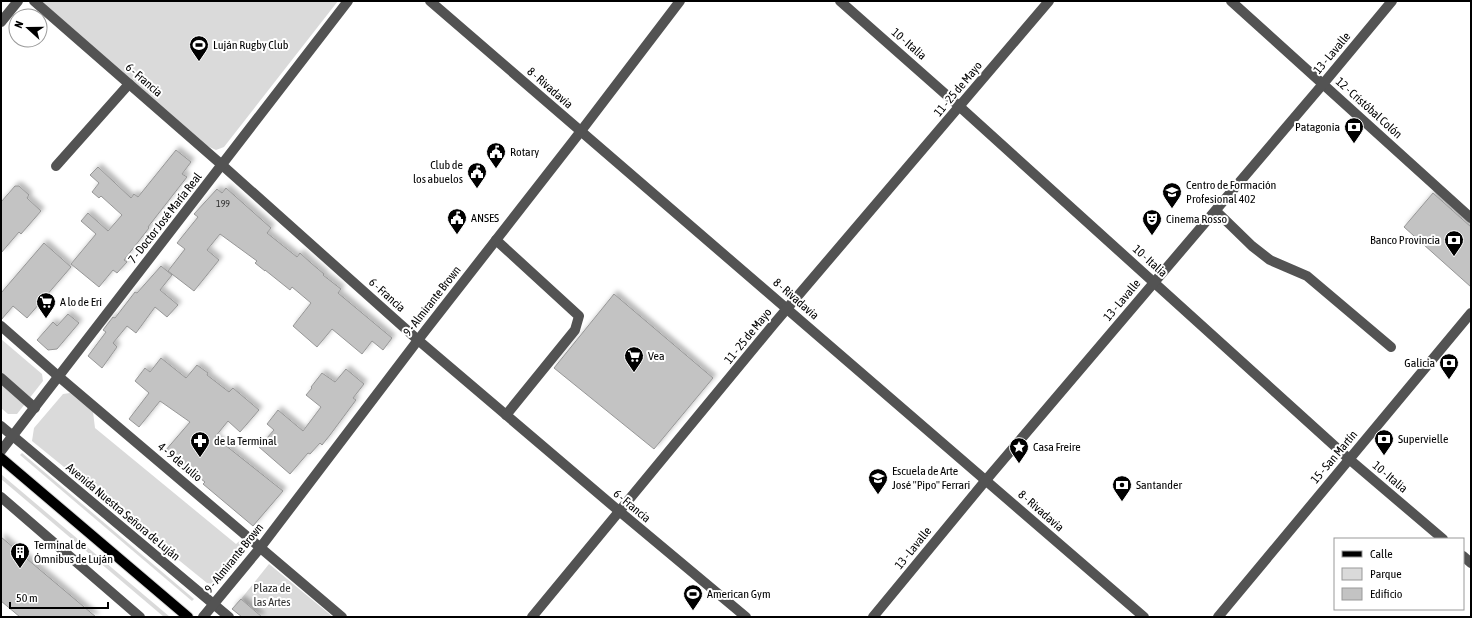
<svg xmlns="http://www.w3.org/2000/svg" width="1472" height="618" viewBox="0 0 1472 618" font-family="'Asap Condensed',sans-serif">
  <defs>
    <filter id="shadow"><feDropShadow dx="3.5" dy="-3.5" stdDeviation="2" flood-color="#0004"/></filter>
  </defs>
  <rect width="100%" height="100%" fill="#fff"/>
  <g fill="#dadada">
    <path d="M41 1H338L224 147 216 150 207 146Z"/>
    <path d="M1 339 42 374 43 381 17 414H8L1 408Z"/>
    <path d="M70 393 93 412 95 428 236 544 243 538 248 543V548L220 582 213 584 207 583 32 441 34 428 63 394Z"/>
    <path d="M22 453 194 599 192 601 20 455Z"/>
    <path d="M1 475H2L170 617H164L1 479Z"/>
    <path d="M269 564 333 617H262L241 599Z"/>
  </g>
  <g fill="#c3c3c3" stroke="#979797" filter="url(#shadow)">
    <path d="M176 150 191 162 182 174 187 177 148 227 149 228 124 260 127 262 117 273 113 270 99 287 71 264 96 234 81 221 88 213 108 231 122 215 101 196 99 198 92 192 99 183 90 175 98 167 131 198 134 194 138 197Z"/>
    <path d="M15 186H19L29 195 27 198 41 211 21 234 19 232 1 253V202Z"/>
    <path d="M226 188 271 228 267 233 297 257 300 253 311 263 324 274 323 275 341 289 338 293 392 338 383 350 372 341 362 354 332 329 317 347 293 326 311 303 292 287 290 290 265 270V271L255 263 257 261 220 234 207 250 219 260 194 291 168 271 185 249 177 243 198 217 194 214 217 189 222 193Z"/>
    <path d="M1433 193 1471 227V287L1404 227Z"/>
    <path d="M44 243 71 267 27 318 13 306 1 320V293Z"/>
    <path d="M161 266 172 275 160 290 178 305 167 317 155 307 136 333 127 326 113 343 117 347 102 368 88 356 106 332 103 330 113 317 115 318 135 292 137 293Z"/>
    <path d="M614 294 713 378 654 449 554 368Z"/>
    <path d="M68 314 79 323 57 349 48 350 37 340 53 322 57 326Z"/>
    <path d="M161 358 186 378 197 365 208 373 207 375 229 392 233 388 259 410 240 432 228 421 215 437 283 491 253 526 203 484 205 482 189 470 188 471 165 451 190 422 160 401 139 427 129 419 149 393 135 381 145 368 150 372Z"/>
    <path d="M346 369 364 384 353 398 356 400 330 435 322 445 320 443 310 454 308 453 290 474 259 447 274 430 267 424 278 410 303 431 321 407 306 395 312 388 311 387 322 373 335 382Z"/>
    <path d="M1 537 96 617H20L1 601Z"/>
    <path d="M241 599 262 617H242L232 609Z"/>
  </g>
  <g fill="none" stroke-linecap="round" stroke-linejoin="round">
    <defs>
      <path id="major" d="M1 458 188 617"/>
    </defs>
    <use href="#major" stroke="#dbdbdb" stroke-width="12"/>
    <g stroke="#535353" stroke-width="10">
      <path d="M34 1 222 165 418 340 619 511 746 617"/>
      <path d="M430 1 1144 617"/>
      <path d="M840 1 960 107 1349 459 1443 539"/>
      <path d="M1231 1 1471 218"/>
      <path d="M1 22 18 1"/>
      <path d="M56 166 129 84"/>
      <path d="M1216 211 1252 246 1270 260 1307 276 1391 347"/>
      <path d="M496 240 579 316 575 330 506 415"/>
      <path d="M1 326 58 376 342 617"/>
      <path d="M1 378 35 408"/>
      <path d="M1 426 229 617"/>
      <path d="M1 451 348 1"/>
      <path d="M1 497 140 617"/>
      <path d="M1463 556 1471 563"/>
      <path d="M203 617 260 548 418 340 581 131 680 1"/>
      <path d="M532 617 773 325 1049 1"/>
      <path d="M873 617 986 480 1323 84 1392 1"/>
      <path d="M1218 617 1471 313"/>
    </g>
    <use href="#major" stroke="#000" stroke-width="10"/>
  </g>
  <defs>
    <symbol id="stadium-pin" viewBox="-11 -11 22 30"><path d="M0 17L-7.5 6A9.5 9.5 0 1 1 7.5 6Z" fill="#000" stroke="#fff"/><path d="M0-5a6.5 5 0 1 0 0 10a6.5 5 0 1 0 0-10ZM-3.5-1.8h7v3.6h-7Z" fill="#fff"/></symbol>
    <symbol id="bank-pin" viewBox="-11 -11 22 30"><path d="M0 17L-7.5 6A9.5 9.5 0 1 1 7.5 6Z" fill="#000" stroke="#fff"/><path d="M-6-4H6V4H-6ZM0-2.3a2.3 2.3 0 1 0 0 4.6a2.3 2.3 0 1 0 0-4.6Z" fill="#fff"/></symbol>
    <symbol id="civic-pin" viewBox="-11 -11 22 30"><path d="M0 17L-7.5 6A9.5 9.5 0 1 1 7.5 6Z" fill="#000" stroke="#fff"/><path d="M-.6-6.5H3V-4.5H.6V-3L4-1V1h2V6H-6V1h2V-1L-.6-3ZM-1.2 2.5V6h2.4V2.5Z" fill="#fff"/></symbol>
    <symbol id="school-pin" viewBox="-11 -11 22 30"><path d="M0 17L-7.5 6A9.5 9.5 0 1 1 7.5 6Z" fill="#000" stroke="#fff"/><path d="M0-5L7-2L0 1L-7-2ZM-4 1L0 2.5L4 1V4Q0 6-4 4Z" fill="#fff"/></symbol>
    <symbol id="theatre-pin" viewBox="-11 -11 22 30"><path d="M0 17L-7.5 6A9.5 9.5 0 1 1 7.5 6Z" fill="#000" stroke="#fff"/><path d="M-5-5.5Q0-4 5-5.5V0Q5 5 0 6Q-5 5-5 0ZM-3.3-2.5H-1v1.5H-3.3ZM1-2.5H3.3v1.5H1ZM-2.8 1Q0 5.5 2.8 1Z" fill="#fff"/></symbol>
    <symbol id="supermarket-pin" viewBox="-11 -11 22 30"><path d="M0 17L-7.5 6A9.5 9.5 0 1 1 7.5 6Z" fill="#000" stroke="#fff"/><path d="M-6-5.5h2.5l.6 2H6L4.5 2H-2.5L-4.4-4H-6ZM-1.5 3.2a1.3 1.3 0 1 0 .1 0ZM3 3.2a1.3 1.3 0 1 0 .1 0Z" fill="#fff"/></symbol>
    <symbol id="pharmacy-pin" viewBox="-11 -11 22 30"><path d="M0 17L-7.5 6A9.5 9.5 0 1 1 7.5 6Z" fill="#000" stroke="#fff"/><path d="M-2-6h4v4h4v4h-4v4h-4v-4h-4v-4h4Z" fill="#fff"/></symbol>
    <symbol id="sight-pin" viewBox="-11 -11 22 30"><path d="M0 17L-7.5 6A9.5 9.5 0 1 1 7.5 6Z" fill="#000" stroke="#fff"/><path d="M0-6L1.8-2.2L6-1.7L2.9 1.2L3.7 5.4L0 3.3L-3.7 5.4L-2.9 1.2L-6-1.7L-1.8-2.2Z" fill="#fff"/></symbol>
    <symbol id="university-pin" viewBox="-11 -11 22 30"><path d="M0 17L-7.5 6A9.5 9.5 0 1 1 7.5 6Z" fill="#000" stroke="#fff"/><path d="M0-5L7-2L0 1L-7-2ZM-4 1L0 2.5L4 1V4Q0 6-4 4Z" fill="#fff"/></symbol>
    <symbol id="building-pin" viewBox="-11 -11 22 30"><path d="M0 17L-7.5 6A9.5 9.5 0 1 1 7.5 6Z" fill="#000" stroke="#fff"/><path d="M-4-6H4V6H1V3H-1V6H-4ZM-2.5-4.3h1.7v1.8h-1.7ZM.8-4.3h1.7v1.8H.8ZM-2.5-1h1.7V.8h-1.7ZM.8-1h1.7V.8H.8Z" fill="#fff"/></symbol>
  </defs>
  <g fill-rule="evenodd">
    <use href="#stadium-pin" x="188" y="34" width="22" height="30"/>
    <use href="#bank-pin" x="1343" y="116" width="22" height="30"/>
    <use href="#civic-pin" x="485" y="141" width="22" height="30"/>
    <use href="#civic-pin" x="466" y="161" width="22" height="30"/>
    <use href="#school-pin" x="1161" y="181" width="22" height="30"/>
    <use href="#civic-pin" x="446" y="207" width="22" height="30"/>
    <use href="#theatre-pin" x="1141" y="208" width="22" height="30"/>
    <use href="#bank-pin" x="1443" y="229" width="22" height="30"/>
    <use href="#supermarket-pin" x="35" y="291" width="22" height="30"/>
    <use href="#supermarket-pin" x="623" y="345" width="22" height="30"/>
    <use href="#bank-pin" x="1438" y="352" width="22" height="30"/>
    <use href="#bank-pin" x="1373" y="428" width="22" height="30"/>
    <use href="#pharmacy-pin" x="189" y="430" width="22" height="30"/>
    <use href="#sight-pin" x="1008" y="436" width="22" height="30"/>
    <use href="#university-pin" x="867" y="467" width="22" height="30"/>
    <use href="#bank-pin" x="1111" y="474" width="22" height="30"/>
    <use href="#building-pin" x="9" y="541" width="22" height="30"/>
    <use href="#stadium-pin" x="682" y="583" width="22" height="30"/>
  </g>
  <g text-anchor="middle" dominant-baseline="central" stroke-width="4" stroke-linejoin="round" paint-order="stroke">
    <g font-size="10" fill="#313131">
      <text x="223" y="203">199</text>
    </g>
    <g font-size="12" fill="#000" stroke="#fff">
      <text transform="translate(909 44) rotate(41)">10 - Italia</text>
      <text transform="translate(1332 53) rotate(-50)">13 - Lavalle</text>
      <text transform="translate(144 80) rotate(41)">6 - Francia</text>
      <text transform="translate(550 88) rotate(41)">8 - Rivadavia</text>
      <text transform="translate(958 89) rotate(-50)">11 - 25 de Mayo</text>
      <text transform="translate(1369 108) rotate(42)">12 - Cristóbal Colón</text>
      <text transform="translate(165 218) rotate(-52)">7 - Doctor José María Real</text>
      <text transform="translate(1150 261) rotate(42)">10 - Italia</text>
      <text transform="translate(387 295) rotate(42)">6 - Francia</text>
      <text transform="translate(796 299) rotate(41)">8 - Rivadavia</text>
      <text transform="translate(1122 300) rotate(-50)">13 - Lavalle</text>
      <text transform="translate(432 301) rotate(-52)">9 - Almirante Brown</text>
      <text transform="translate(748 336) rotate(-51)">11 - 25 de Mayo</text>
      <text transform="translate(1334 457) rotate(-50)">15 - San Martín</text>
      <text transform="translate(180 462) rotate(40)">4 - 9 de Julio</text>
      <text transform="translate(1390 477) rotate(40)">10 - Italia</text>
      <text transform="translate(632 506) rotate(40)">6 - Francia</text>
      <text transform="translate(1041 511) rotate(41)">8 - Rivadavia</text>
      <text transform="translate(123 512) rotate(40)">Avenida Nuestra Señora de Luján</text>
      <text transform="translate(913 548) rotate(-51)">13 - Lavalle</text>
      <text transform="translate(234 558) rotate(-51)">9 - Almirante Brown</text>
    </g>
    <g font-size="12" fill="#000" stroke="#fff" text-anchor="start">
      <text x="213" y="45">Luján Rugby Club</text>
      <text x="1340" y="127" text-anchor="end">Patagonia</text>
      <text x="510" y="152">Rotary</text>
      <text x="463" y="165" text-anchor="end">Club de<tspan x="463" dy="14">los abuelos</tspan></text>
      <text x="1186" y="185">Centro de Formación<tspan x="1186" dy="14">Profesional 402</tspan></text>
      <text x="471" y="218">ANSES</text>
      <text x="1166" y="219">Cinema Rosso</text>
      <text x="1440" y="240" text-anchor="end">Banco Provincia</text>
      <text x="60" y="302">A lo de Eri</text>
      <text x="648" y="356">Vea</text>
      <text x="1435" y="363" text-anchor="end">Galicia</text>
      <text x="1398" y="439">Supervielle</text>
      <text x="214" y="441">de la Terminal</text>
      <text x="1033" y="447">Casa Freire</text>
      <text x="892" y="471">Escuela de Arte<tspan x="892" dy="14">José "Pipo" Ferrari</tspan></text>
      <text x="1136" y="485">Santander</text>
      <text x="34" y="545">Terminal de<tspan x="34" dy="14">Ómnibus de Luján</tspan></text>
      <text x="707" y="594">American Gym</text>
    </g>
    <g font-size="12" fill="#313131" stroke="#fff">
      <text x="272" y="588">Plaza de<tspan x="272" dy="14">las Artes</tspan></text>
    </g>
  </g>
  <rect width="1472" height="618" fill="none" stroke="#000000" stroke-width="4"/>
  <rect x="1334" y="538" width="130" height="72" fill="#ffffff" stroke="#999999"/>
  <rect x="1342" y="551" width="20" height="6" fill="#000000" stroke="#999999"/>
  <text x="1370" y="558" font-size="12" fill="#000000">Calle</text>
  <rect x="1342" y="568" width="20" height="12" fill="#dadada" stroke="#999999"/>
  <text x="1370" y="578" font-size="12" fill="#000000">Parque</text>
  <rect x="1342" y="588" width="20" height="12" fill="#c3c3c3" stroke="#999999"/>
  <text x="1370" y="598" font-size="12" fill="#000000">Edificio</text>
  <g transform="translate(28 28) rotate(291)"><circle r="19" fill="#ffffff" stroke="#999999"/>
  <path d="M0-3L7 15L0 10L-7 15Z" fill="#000000"/>
  <text y="-6" font-size="11" font-weight="bold" text-anchor="middle" fill="#000000">N</text>
  </g>
  <path d="M10 602v6h98v-6" fill="none" stroke="#000000" stroke-width="2"/>
  <text x="16" y="602" font-size="12" fill="#000000" stroke="#ffffff" stroke-width="3" paint-order="stroke">50 m</text>
</svg>
